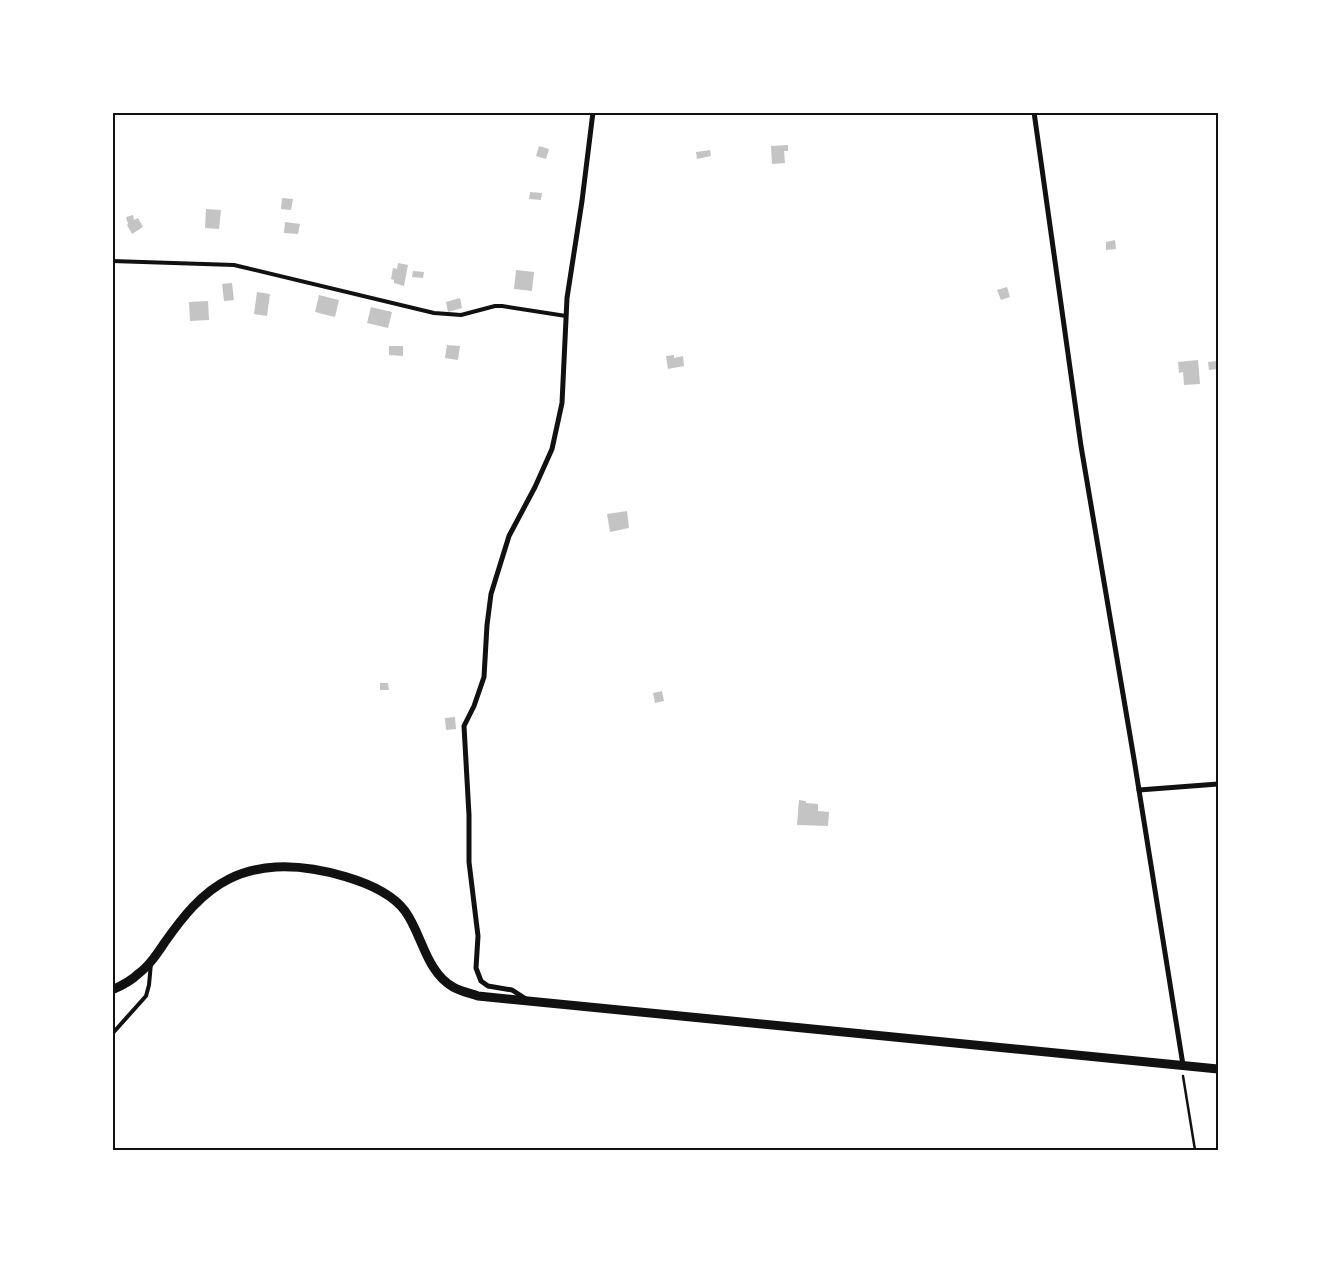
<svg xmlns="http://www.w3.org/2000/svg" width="1331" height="1263" viewBox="0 0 1331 1263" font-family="'Sofia Sans Condensed',sans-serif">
  <rect width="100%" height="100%" fill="#fff"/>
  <g fill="#c4c4c4">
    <path d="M788 145V151H784L785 163 772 164 771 146Z"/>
    <path d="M539 146 549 149 546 159 536 156Z"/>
    <path d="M710 150 711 156 697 159 696 152Z"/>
    <path d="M530 192 542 193 541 200 529 199Z"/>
    <path d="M282 198 293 199 291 210 281 209Z"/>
    <path d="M206 209 221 210 219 229 205 228Z"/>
    <path d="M133 215 134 220 138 218 143 227 132 234 127 225 128 224 126 217Z"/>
    <path d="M285 222 300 224 298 234 284 233Z"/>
    <path d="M1115 240 1116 249 1106 250V242Z"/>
    <path d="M398 263 408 265 404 286 394 283V280L391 279 393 268 397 269Z"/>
    <path d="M516 270 534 272 532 291 514 289Z"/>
    <path d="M413 271 424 272 423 278 412 277Z"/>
    <path d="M232 283 234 300 224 301 222 284Z"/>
    <path d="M1007 287 1010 297 1001 300 997 290Z"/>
    <path d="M257 292 270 294 267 316 254 314Z"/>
    <path d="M319 295 339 300 335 317 315 312Z"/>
    <path d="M460 298 462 308 448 312 446 302Z"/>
    <path d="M208 301 209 320 190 321 189 302Z"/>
    <path d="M371 307 392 312 388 328 367 323Z"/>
    <path d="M447 345 460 346 458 360 445 358Z"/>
    <path d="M389 346H403V356L389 355Z"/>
    <path d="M674 355V358L683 356 684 366 668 369 666 356Z"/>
    <path d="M1198 360 1200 384 1184 385 1183 372 1179 373 1178 362Z"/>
    <path d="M1217 361 1218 369 1209 370 1208 362Z"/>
    <path d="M627 511 629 528 610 532 607 514Z"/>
    <path d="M380 683H388L389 690H380Z"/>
    <path d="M662 691 664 701 655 703 653 693Z"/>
    <path d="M455 717 456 729 446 730 445 718Z"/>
    <path d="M799 800 806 801V803L818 804V811L829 812 828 826 797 825Z"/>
  </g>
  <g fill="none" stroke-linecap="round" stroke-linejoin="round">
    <path stroke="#111" stroke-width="2.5" d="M1183 1076 1195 1150"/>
    <g stroke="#111" stroke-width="4">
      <path d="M112 261 234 265 434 313 461 315 495 306H502L566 316"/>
      <path d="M112 1034 146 996 149 985 151 963"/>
    </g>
    <g stroke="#111" stroke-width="5">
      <path d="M1034 112 1081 446 1134 759 1183 1065"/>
      <path d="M1139 790 1218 784"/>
      <path d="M526 999 512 990 488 986 481 981 476 968 478 936 469 862V815L464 726 474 706 484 677 487 625 491 594 509 536 535 487 552 449 562 403 567 298 582 201 593 112"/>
    </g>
    <path stroke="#111" stroke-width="9" d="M112 990C121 986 131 981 138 974 149 966 157 954 165 942 182 918 201 893 229 879 243 872 260 868 276 867 312 865 382 880 405 911 422 934 426 972 453 987 460 991 469 993 478 996L1218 1069"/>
  </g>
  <rect width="1331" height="1263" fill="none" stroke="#ffffff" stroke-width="228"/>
  <rect x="114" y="114" width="1103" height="1035" fill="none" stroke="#111" stroke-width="2"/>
</svg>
